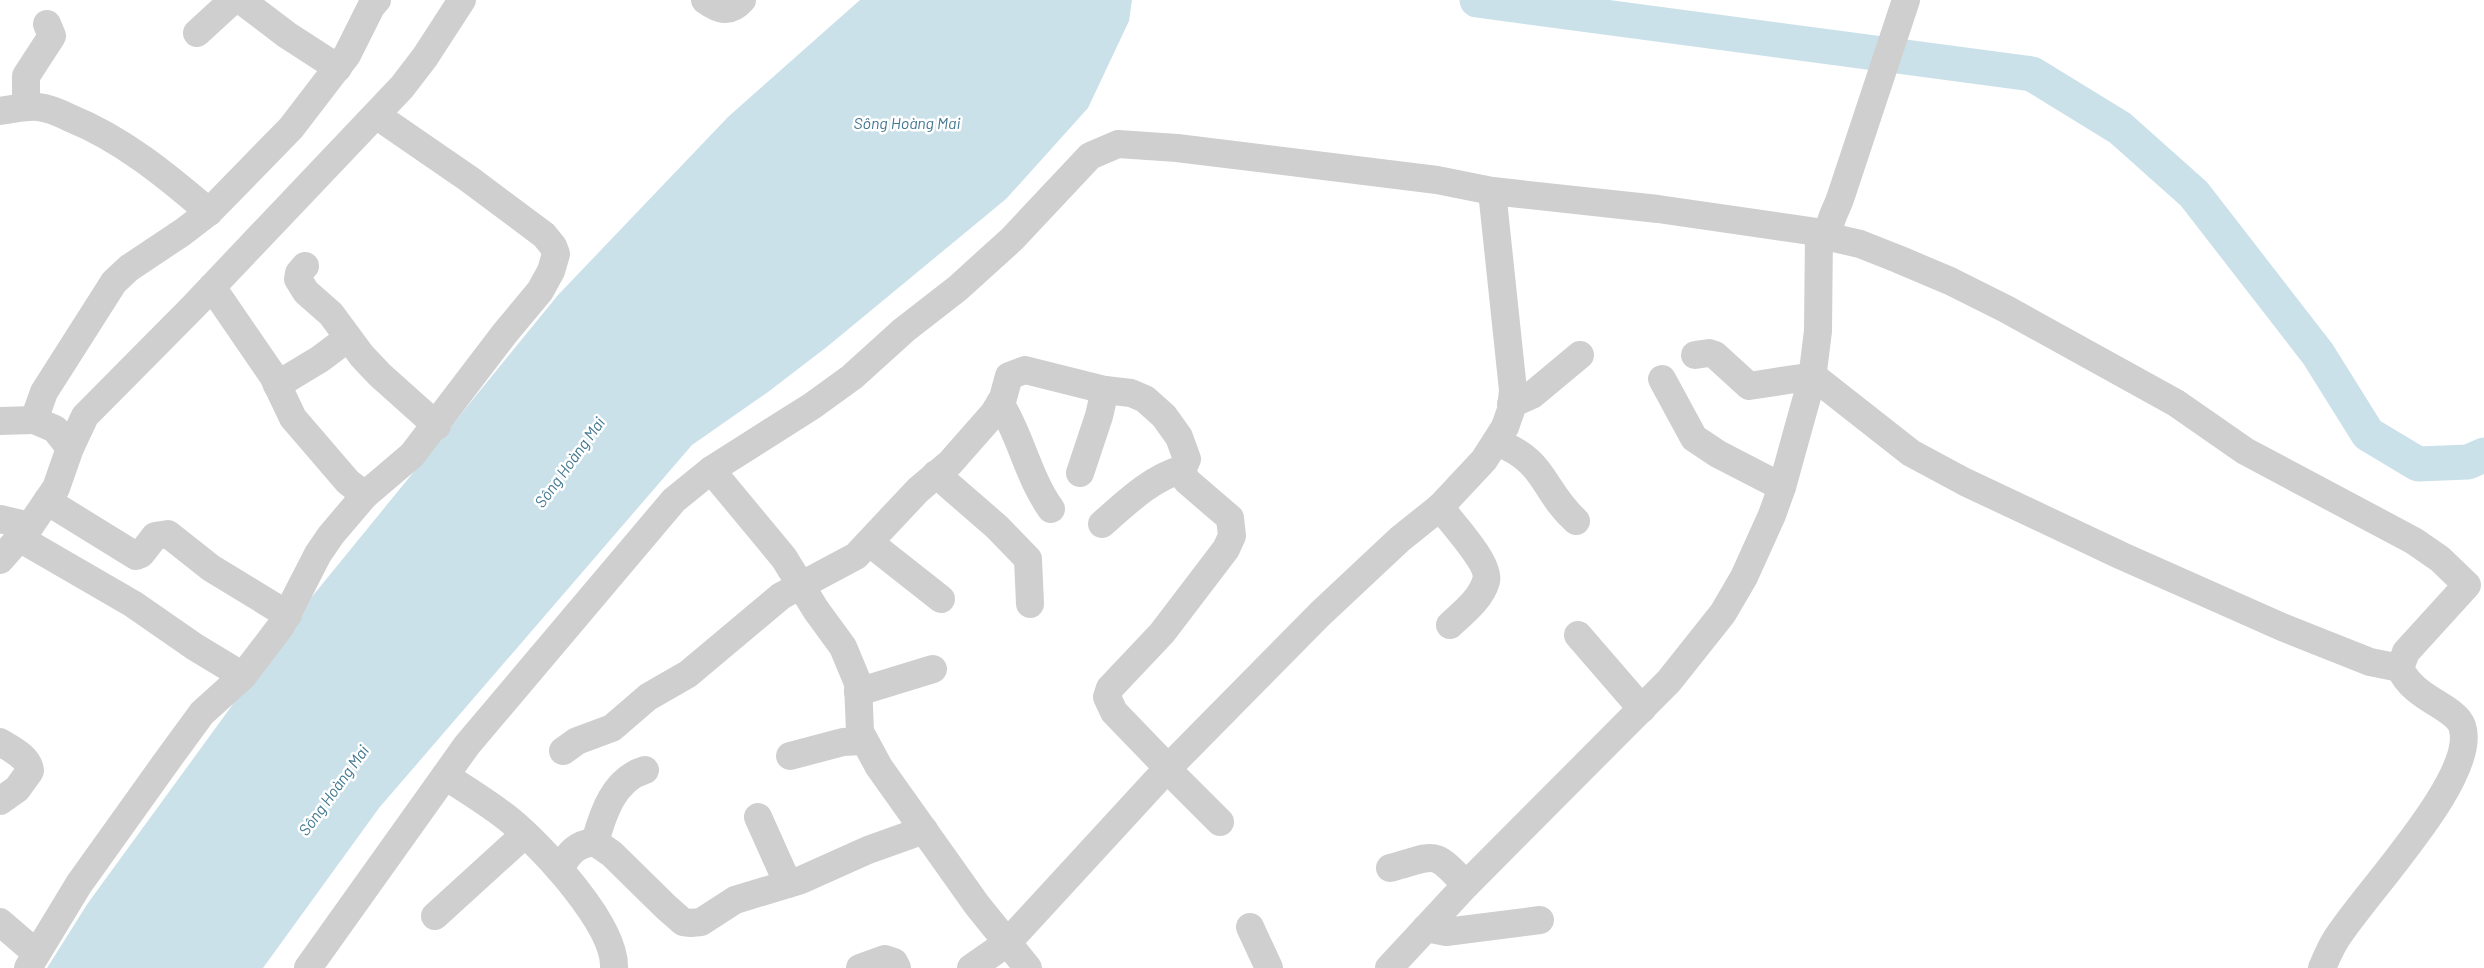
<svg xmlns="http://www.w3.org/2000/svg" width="2484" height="968" viewBox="0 0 2484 968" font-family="Barlow,sans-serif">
  <rect width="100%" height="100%" fill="#fff"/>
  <path fill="#cbe1ea" d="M860 0H1132L1129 21 1088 108 1006 199 828 346 768 392 692 445 379 808 263 968H47L88 903 306 604 558 295 728 117Z"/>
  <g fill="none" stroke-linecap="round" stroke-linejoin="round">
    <path stroke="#cbe1ea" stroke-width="35" d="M1477 0 2032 74 2120 128 2194 194 2318 354 2368 434 2418 464 2468 462 2484 455"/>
    <g stroke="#cfcfcf" stroke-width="28">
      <path d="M241 0 287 35 338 68"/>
      <path d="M705 0C719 10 730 14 742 0"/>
      <path d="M1906 0 1840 199C1836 211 1824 227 1834 238L1860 244 1898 259 1950 281 2006 309 2176 403 2245 451 2414 541 2440 559 2467 585 2406 652 2400 668C2413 699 2455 706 2462 726 2480 776 2362 896 2335 941 2330 949 2326 959 2322 968"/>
      <path d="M197 33 233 0"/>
      <path d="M26 107V76L52 36 47 24"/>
      <path d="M0 111C13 109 25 106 38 107 49 108 60 113 70 118 122 139 166 175 209 212"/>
      <path d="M305 266 299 273 298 279 306 292 331 314 362 356 380 375 437 426"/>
      <path d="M212 287 273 376 293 418 348 482 365 495"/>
      <path d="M1695 355 1709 353 1715 355 1749 386 1801 378 1812 379"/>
      <path d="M1813 376 1911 453 1965 482 2122 556 2282 627 2370 662 2400 668"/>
      <path d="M1662 379 1694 438 1718 454 1782 487"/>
      <path d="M277 385 320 359 348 338"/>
      <path d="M1000 403C1021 436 1028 477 1051 509"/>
      <path d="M1511 404 1532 395 1580 355"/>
      <path d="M0 421 34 420"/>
      <path d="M1496 442C1547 461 1541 489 1576 521"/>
      <path d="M70 448 85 416 193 307 402 87 425 57 462 0"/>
      <path d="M711 470 784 558 816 610 843 647 858 683 860 732 879 767 977 905 1028 968"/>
      <path d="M1080 473 1099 416 1105 390"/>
      <path d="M936 474 997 527 1028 559 1030 604"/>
      <path d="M47 501 136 556 141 554 155 536 168 534 211 568 288 615"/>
      <path d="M1440 507C1450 521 1491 564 1486 581 1481 599 1463 613 1450 625"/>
      <path d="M0 519 30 526"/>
      <path d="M1102 524C1126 503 1151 478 1183 469"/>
      <path d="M19 538 133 604 195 647 243 676"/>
      <path d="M870 543 941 599"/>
      <path d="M0 560 30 526 56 488 70 448 55 429 34 420 44 392 114 282 129 268 183 232 209 212 291 128 347 55 371 7 377 0"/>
      <path d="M1578 635 1642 709"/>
      <path d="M858 692 933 669"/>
      <path d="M0 742C11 749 29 757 30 771L17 789 0 801"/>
      <path d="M563 751 577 741 612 728 648 697 688 674 781 596 856 556 918 490 950 463 994 413 1003 398 1009 376 1025 370 1105 390 1131 393 1145 399 1164 416 1179 437 1187 459C1183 468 1181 472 1187 481L1230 518 1232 536 1226 549 1162 633 1110 688 1107 697 1114 712 1168 768"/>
      <path d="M790 756 843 742 863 741"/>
      <path d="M1167 769 1220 822"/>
      <path d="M445 776C467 790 490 804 511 821 543 848 616 925 614 968"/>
      <path d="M758 817 788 884"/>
      <path d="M595 842C603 813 614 779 645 770"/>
      <path d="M1390 868C1436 856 1432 848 1466 885"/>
      <path d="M559 869C569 854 575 844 595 842L612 854 666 907 683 922 691 923 701 922 735 900 801 880 868 850 924 830"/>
      <path d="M435 916 525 834"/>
      <path d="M0 922 36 953"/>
      <path d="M1250 927 1269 968"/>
      <path d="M1426 928 1446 932 1540 920"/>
      <path d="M28 968 79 884 164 765 202 713 243 676 281 626 318 554 331 535 365 495 412 455 505 333 540 291 551 271 556 254 553 246 544 235 469 179 376 115"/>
      <path d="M308 968 467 745 674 500 711 470 812 406 852 377 904 330 958 288 1012 239 1090 156 1118 144 1177 148 1437 180 1492 191 1658 209 1831 234"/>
      <path d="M860 968 885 959 894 962 897 968"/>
      <path d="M971 968 1007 943 1168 768 1320 614 1400 539 1440 507 1484 460 1505 427 1511 410 1513 390 1492 191"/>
      <path d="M1389 968 1466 885 1669 681 1723 613 1744 577 1772 515 1782 487 1812 379 1818 331 1819 233"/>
    </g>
  </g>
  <g text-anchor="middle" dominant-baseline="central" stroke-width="5" stroke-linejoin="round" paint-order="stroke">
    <g font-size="16" font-style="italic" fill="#427891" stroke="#fff">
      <text x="907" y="122">Sông Hoàng Mai</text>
      <text transform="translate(569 462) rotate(-54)">Sông Hoàng Mai</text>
      <text transform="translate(333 790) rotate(-54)">Sông Hoàng Mai</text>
    </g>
  </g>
</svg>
